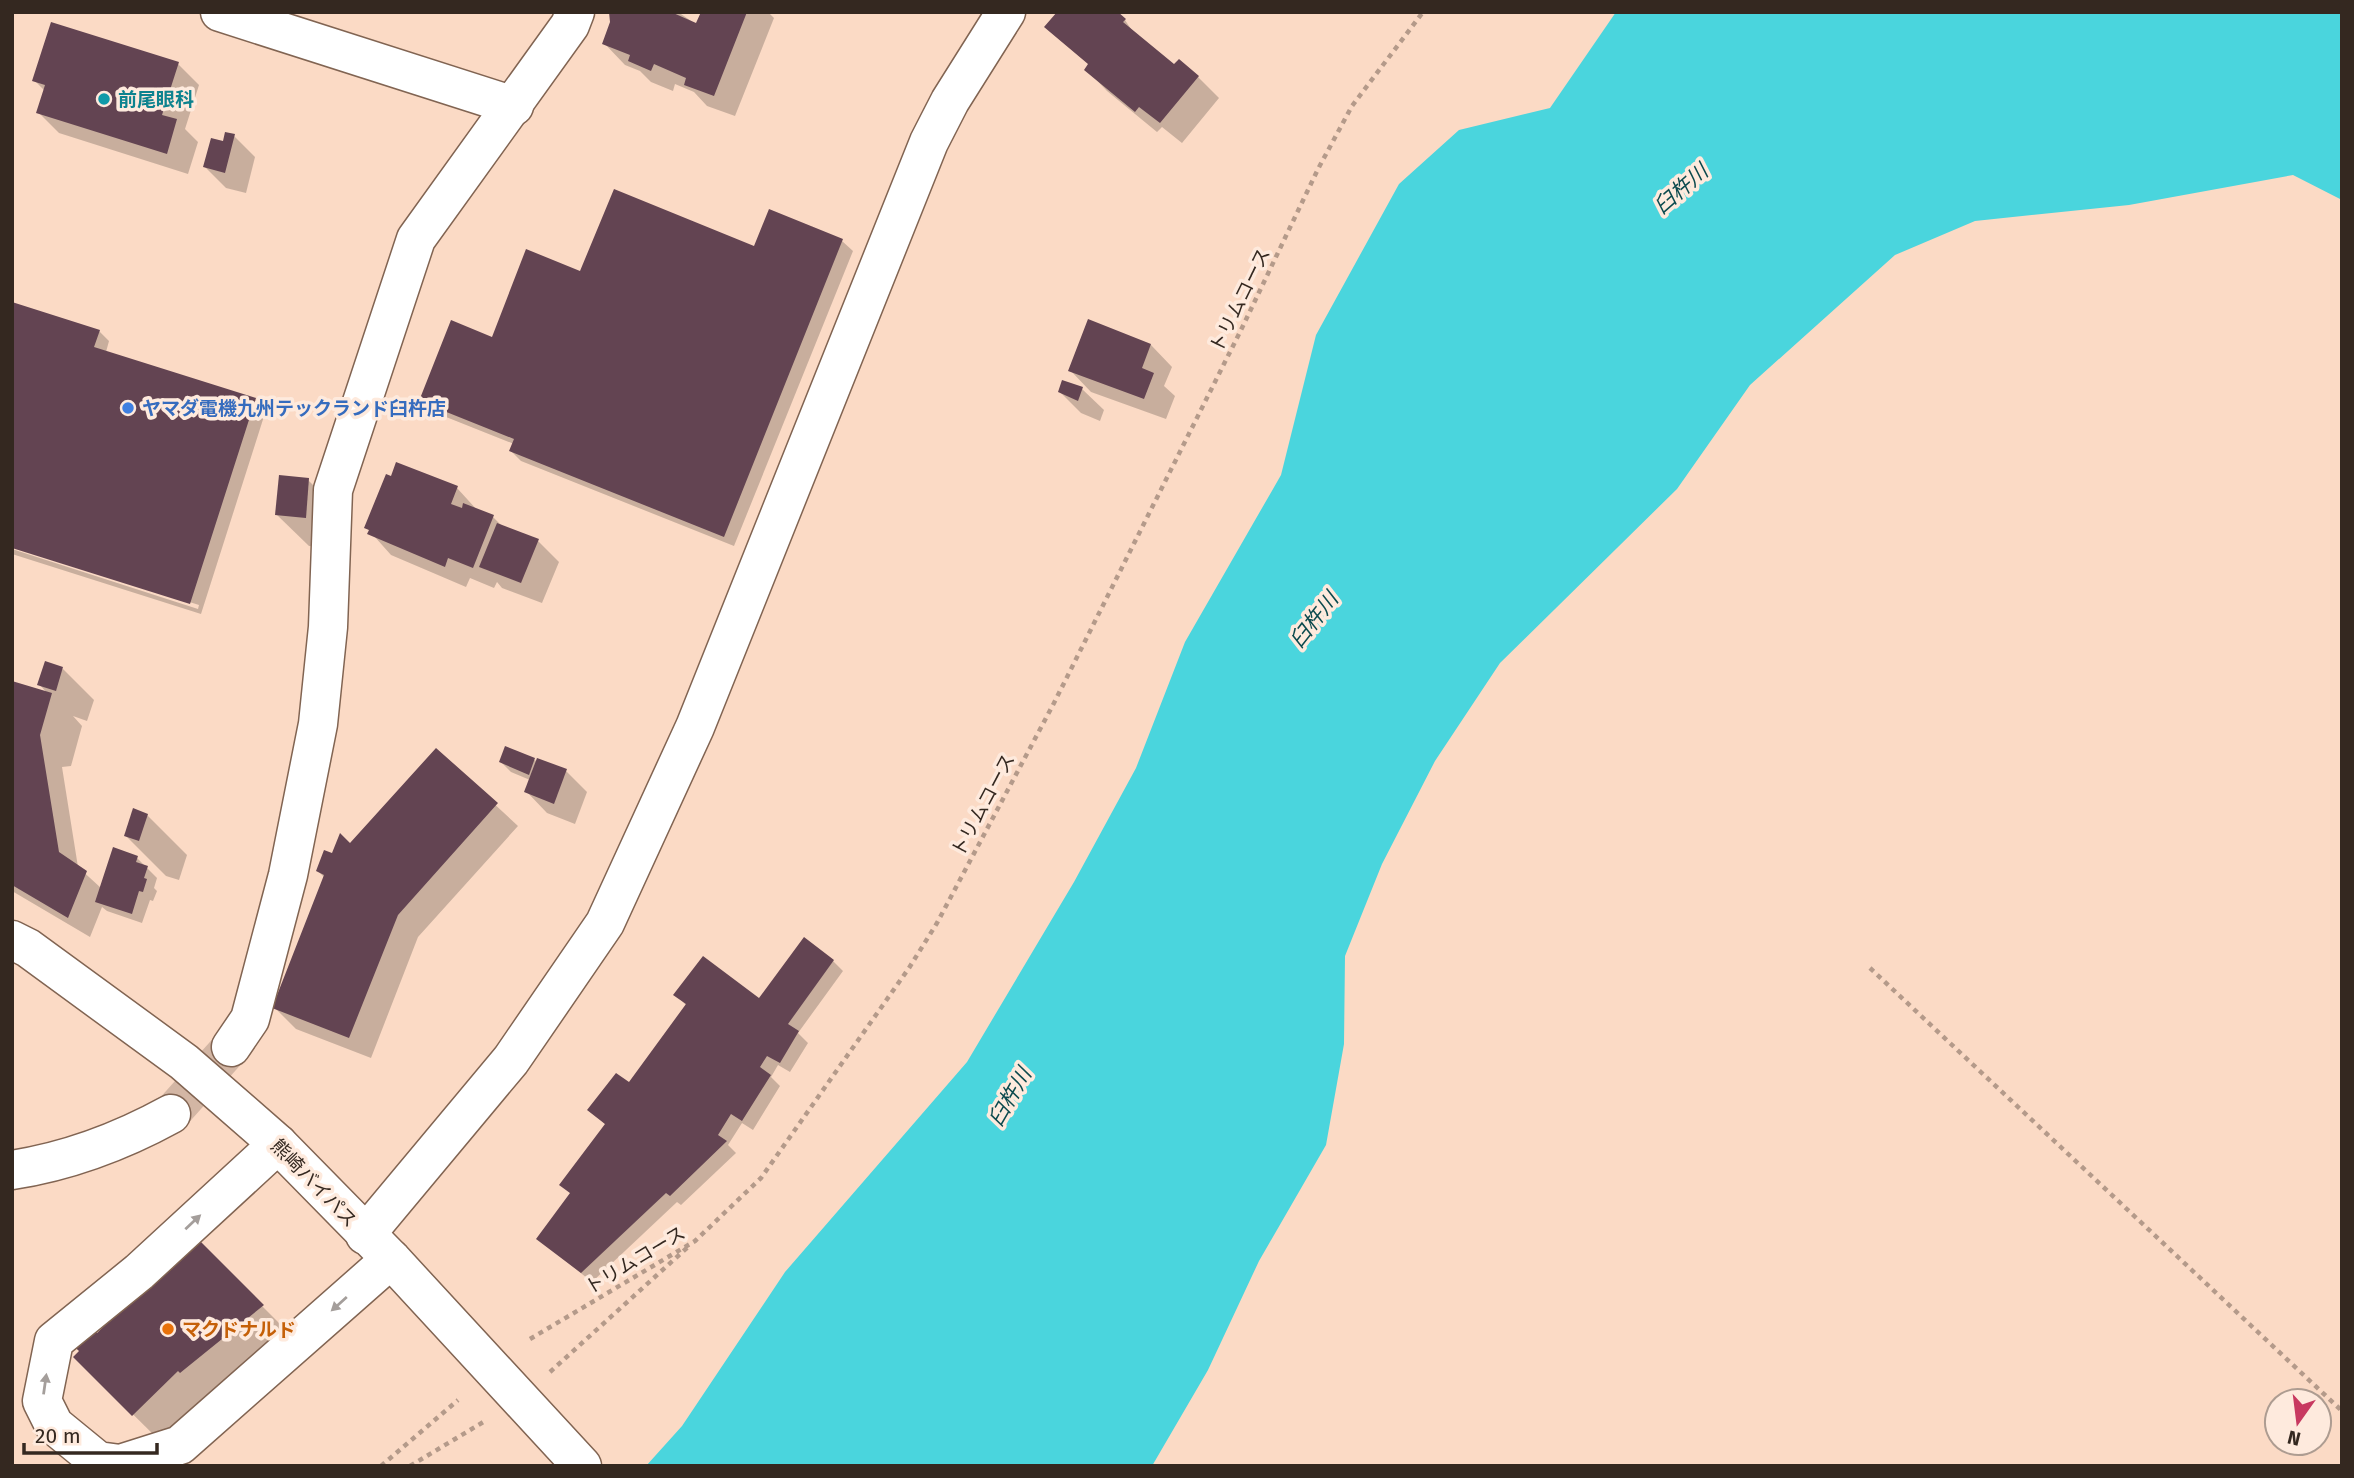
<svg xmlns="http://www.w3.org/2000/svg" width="2354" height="1478" viewBox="0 0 2354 1478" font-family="'Fira Sans','Noto Sans JP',sans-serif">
  <rect width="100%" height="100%" fill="#fbdac5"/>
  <path fill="#4ad5dd" d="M1616 12H2342V200L2293 175 2129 205 1975 221 1895 255 1750 385 1677 489 1500 663 1435 761 1382 864 1345 956 1344 1044 1326 1145 1259 1261 1208 1370 1152 1466H646L682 1426 785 1272 967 1062 1074 882 1136 768 1185 642 1281 475 1316 335 1399 184 1459 130 1550 108Z"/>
  <g fill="#0003">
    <path d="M611 12H678L697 25 702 12H768L774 18 735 116 707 106 694 92 675 84 673 91 651 82 640 71 625 65 604 43 612 22Z"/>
    <path d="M1125 20 1133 32 1174 67 1198 77 1219 98 1182 143 1162 127 1157 132 1107 91 1086 69 1090 65 1057 37Z"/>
    <path d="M178 64 199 85 185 129 198 142 188 174 59 133 38 112 45 91 34 80Z"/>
    <path d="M234 136 255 157 246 193 226 188 205 167Z"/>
    <path d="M842 241 853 251 734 546 521 461 511 451 514 444 431 411 421 400 493 339 581 273 755 248Z"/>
    <path d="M1089 321 1151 345 1172 367 1164 386 1175 396 1166 419 1091 392 1070 370Z"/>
    <path d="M99 331 109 341 106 352 255 400 266 410 201 614 12 554V549L198 609 199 605 12 546Z"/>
    <path d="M1063 382 1082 389 1104 410 1100 421 1081 413 1060 392Z"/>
    <path d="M308 480 339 511 337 549 309 546 277 515Z"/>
    <path d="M457 488 478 511 493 517 504 528 538 541 559 562 542 603 502 588 497 582 494 588 470 578 466 587 391 555 366 527Z"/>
    <path d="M63 669 94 700 87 721 73 716 82 726 71 766 62 767 78 867 101 888 137 858 157 878 154 888 157 891 153 901 150 900 142 923 107 911 102 907 90 937 12 891V683L48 694 39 684Z"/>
    <path d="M436 750 518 826 418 937 371 1058 296 1029 274 1007 325 878 318 871 350 845Z"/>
    <path d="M534 760 566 771 587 792 575 824 547 813 526 791 530 780 511 772 501 762Z"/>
    <path d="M147 815 187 855 179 880 166 876 126 836Z"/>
    <path d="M833 961 843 971 798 1033 808 1043 790 1072 778 1065 771 1077 780 1086 753 1130 742 1123 728 1145 736 1153 681 1205 677 1202 592 1282 538 1239 571 1194 561 1185 606 1125 590 1110 629 1085 687 1006 676 995 759 1000Z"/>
    <path d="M196 1240 293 1337 165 1446 75 1357Z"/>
  </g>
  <g fill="#634452">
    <path d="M609 12H671L696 23 701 12H747L714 96 684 85 686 78 654 64 651 71 628 61 630 55 602 44 610 22Z"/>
    <path d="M1057 12H1118L1126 19 1123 22 1174 64 1179 59 1199 76 1160 123 1139 107 1135 112 1084 70 1088 64 1044 27Z"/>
    <path d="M51 22 179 62 162 115 177 119 167 154 36 113 45 85 32 81Z"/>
    <path d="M225 132 235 134 225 173 203 167 211 138 223 141Z"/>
    <path d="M614 189 754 246 769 209 843 239 724 537 509 451 514 439 419 401 451 320 492 337 526 249 580 271Z"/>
    <path d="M12 302 100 330 94 347 256 398 190 604 12 548Z"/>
    <path d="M1088 319 1151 344 1142 368 1154 373 1144 399 1068 371Z"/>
    <path d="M1062 380 1083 387 1078 401 1058 392Z"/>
    <path d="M396 462 458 486 451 504 462 508 463 503 494 515 473 568 448 558 445 567 367 534 369 530 364 528 386 474 391 476Z"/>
    <path d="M279 475 309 478 306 518 275 515Z"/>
    <path d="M497 523 539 539 521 583 479 567Z"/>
    <path d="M45 661 63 667 56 691 37 685Z"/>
    <path d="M12 681 52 693 40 735 59 852 87 871 68 918 12 885Z"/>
    <path d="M505 746 535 758 529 775 499 762Z"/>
    <path d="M436 748 498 803 398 915 349 1038 272 1008 324 875 316 871 324 850 332 853 340 833 350 843Z"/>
    <path d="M537 758 567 769 554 804 524 792Z"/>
    <path d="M133 808 148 814 139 841 124 836Z"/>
    <path d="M113 847 138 856 136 862 148 866 144 878 147 879 143 892 139 891 132 914 95 902Z"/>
    <path d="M804 937 834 960 788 1024 799 1031 780 1063 767 1056 760 1067 771 1075 742 1121 731 1114 718 1135 727 1141 670 1196 666 1193 581 1273 536 1239 570 1193 559 1185 605 1124 587 1110 616 1073 629 1082 686 1004 673 995 703 956 759 998Z"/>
    <path d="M196 1237 264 1305 180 1373 178 1371 132 1416 73 1357 79 1351 70 1343 88 1324 97 1333Z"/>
  </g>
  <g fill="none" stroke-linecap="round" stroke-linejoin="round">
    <path stroke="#d3b6a4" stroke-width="38" stroke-dasharray="38 19" stroke-linecap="butt" d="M171 1114 231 1047"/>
    <defs>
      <g id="minor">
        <path d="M220 12 514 106"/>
        <path d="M231 1047 250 1019 288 875 318 724 328 627 333 490 416 239 570 25 575 12"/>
        <path d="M278 1144 139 1272 54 1341 42 1401 54 1425 98 1461 120 1464 180 1445 391 1259"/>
        <path d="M12 1170C70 1161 120 1142 171 1114"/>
        <path d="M365 1235 511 1060 605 923 695 727 929 142 950 101 1006 12"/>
      </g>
      <path id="highway" d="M12 940 28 948 184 1062 278 1144 391 1259 582 1466"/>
    </defs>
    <use href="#minor" stroke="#816452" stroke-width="41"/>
    <use href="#highway" stroke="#816452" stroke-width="41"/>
    <g stroke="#b49a8a" stroke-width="4.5" stroke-dasharray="5 5" stroke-linecap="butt">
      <path d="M1870 968 2342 1411"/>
      <path d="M530 1339 695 1241 761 1178 909 968 937 923 1054 703 1241 330 1318 169 1352 106 1423 12"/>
      <path d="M550 1372 689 1246"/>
      <path d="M381 1466 458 1400"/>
      <path d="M410 1466 485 1421"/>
    </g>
    <use href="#minor" stroke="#fff" stroke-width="38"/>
    <use href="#highway" stroke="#fff" stroke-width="38"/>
  </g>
  <defs><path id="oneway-solid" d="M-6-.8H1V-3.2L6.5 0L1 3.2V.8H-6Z" transform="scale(1.75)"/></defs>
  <g fill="#a49e9b">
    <use href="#oneway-solid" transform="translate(193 1222) rotate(-43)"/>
    <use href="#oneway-solid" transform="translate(339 1304) rotate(138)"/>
    <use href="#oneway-solid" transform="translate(45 1384) rotate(-82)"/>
  </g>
  <circle fill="#0f9aa8" stroke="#feeadd" stroke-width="2.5" cx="104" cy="99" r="7"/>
  <circle fill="#3f7fe0" stroke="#feeadd" stroke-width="2.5" cx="128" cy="408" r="7"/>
  <circle fill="#e8710a" stroke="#feeadd" stroke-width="2.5" cx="168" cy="1329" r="7"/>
  <g text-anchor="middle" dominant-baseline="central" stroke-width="7" stroke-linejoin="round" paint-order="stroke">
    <g font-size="19" font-weight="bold" fill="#0d838f" stroke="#feeadd" text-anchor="start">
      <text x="118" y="99">前尾眼科</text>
    </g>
    <g font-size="19" fill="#342820" stroke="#feeadd">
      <text transform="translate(1240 300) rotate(-64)">トリムコース</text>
      <text transform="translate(983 805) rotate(-62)">トリムコース</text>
      <text transform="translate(314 1183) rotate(46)">熊崎バイパス</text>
      <text transform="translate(635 1260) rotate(-31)">トリムコース</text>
    </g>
    <g font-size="19" font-weight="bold" fill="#366cbe" stroke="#feeadd" text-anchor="start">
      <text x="142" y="408">ヤマダ電機九州テックランド臼杵店</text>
    </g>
    <g font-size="19" font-weight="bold" fill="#c56008" stroke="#feeadd" text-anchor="start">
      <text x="182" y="1329">マクドナルド</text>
    </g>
    <g font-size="21" font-style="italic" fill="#0c4a4e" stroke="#feeadd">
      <text transform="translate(1681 189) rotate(-41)">臼杵川</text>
      <text transform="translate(1314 620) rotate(-52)">臼杵川</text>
      <text transform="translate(1010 1097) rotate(-60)">臼杵川</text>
    </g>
  </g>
  <rect width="2354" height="1478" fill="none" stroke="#342820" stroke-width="28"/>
  <g transform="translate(2298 1422) rotate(194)"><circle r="33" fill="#feeadd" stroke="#ad9c91" stroke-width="2"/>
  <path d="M0-5L12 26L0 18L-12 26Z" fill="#c83960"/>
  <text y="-10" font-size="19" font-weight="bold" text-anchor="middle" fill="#342820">N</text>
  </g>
  <path d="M24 1443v10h133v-10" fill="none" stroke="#342820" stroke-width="3.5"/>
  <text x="35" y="1443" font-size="21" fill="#342820" stroke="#feeadd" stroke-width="5" paint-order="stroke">20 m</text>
</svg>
